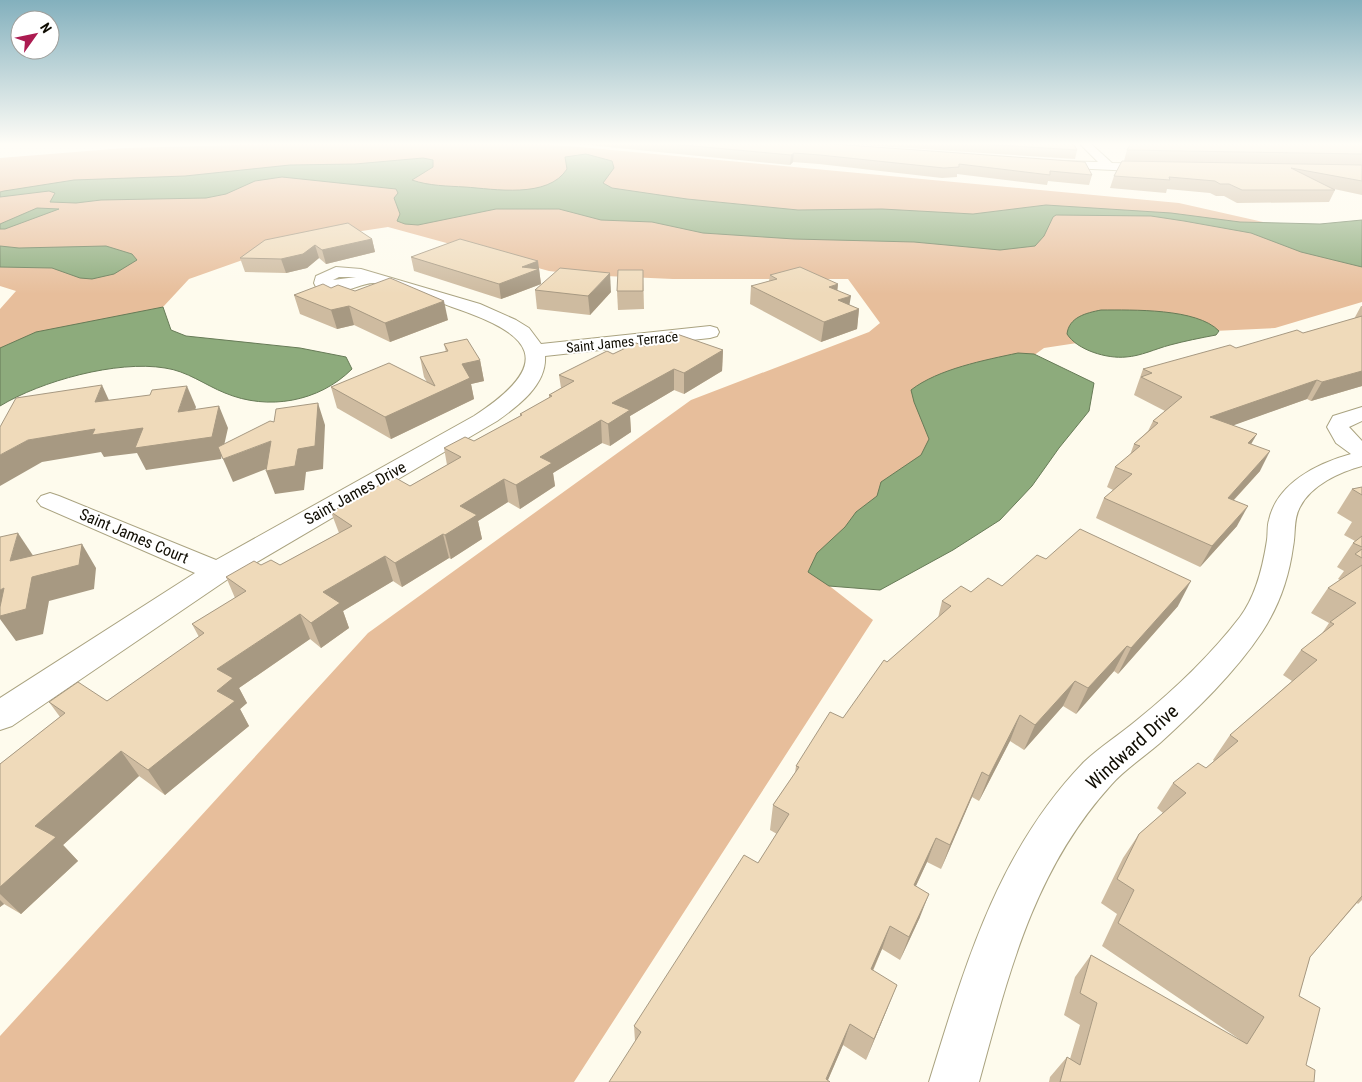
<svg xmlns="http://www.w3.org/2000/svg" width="1362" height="1082" viewBox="0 0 1362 1082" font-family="'Roboto Condensed',sans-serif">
  <rect width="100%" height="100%" fill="#fefbed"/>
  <path fill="#e7be9b" d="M311 143H514L569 146 1179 203 1285 227 1362 226V302L1275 328 1130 335 1044 348 960 409 827 584 873 620 574 1082H0V1036L368 633 691 400 869 332 880 323 848 279H673L583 275 549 271 388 227 296 241 189 279 163 307 58 353 0 383V309L16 291 0 286V158L125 148Z"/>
  <g fill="#8dab7c" stroke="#677b57">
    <path d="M586 154 612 161 614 168 603 183 612 188 687 199 798 210 882 209 973 214 1046 205 1171 213 1240 222 1320 224 1362 220V267L1301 252 1251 233 1184 221 1151 216 1056 215 1053 217 1044 236 1035 246 1000 250 914 242 794 239 703 233 652 222 601 220 559 209H496L418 225 405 224 397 221 400 214 394 198 398 193 396 189 282 177 255 181 226 194 206 198 101 200 76 203 50 202 55 193 49 191 0 197V192L4 191 74 180 185 176 290 165 355 164 423 158 433 160V167L412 180C429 186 448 186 465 187 494 189 548 199 567 169L565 157Z"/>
    <path d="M37 208 59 209 5 229H0V224Z"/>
    <path d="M0 246 19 248 106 246 132 254 137 260 114 274 92 279 80 278 52 268 0 267Z"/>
    <path d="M163 307 171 330 186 336 300 348 346 357 352 369C319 402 268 411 225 393 205 385 187 371 165 368 117 360 41 381 0 406V348L36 332Z"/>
    <path d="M1101 310C1132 310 1197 308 1219 331L1216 335C1200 338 1185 341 1170 345 1155 349 1141 356 1126 357 1107 359 1077 350 1067 334 1069 317 1086 313 1101 310Z"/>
    <path d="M1018 353 1034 354 1094 383 1089 411 1059 448 1032 486 1000 520 953 550 880 590 829 586 808 572 817 553 845 527 856 512 877 496 881 482 921 455 929 439 914 402 911 390C938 369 985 360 1018 353Z"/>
  </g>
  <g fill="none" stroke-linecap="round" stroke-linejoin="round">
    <defs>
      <g id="minor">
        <path d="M1079 143H1090L1112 163 1156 164 1162 168 1156 172 1049 167 1043 164 1049 161 1098 162Z"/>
        <path d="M336 267 361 269 480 304 516 320 529 328 541 344 710 326 717 328 719 332 717 336 710 338 545 356C547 385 518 406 497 421L228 579 12 726 0 730V698L195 573 41 506 37 501 41 496 50 493 59 496 216 560 474 416C557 362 533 334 452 307 431 299 398 286 376 283 364 282 351 291 339 291 331 291 323 288 316 287L314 283 316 276ZM339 277H356L333 280Z"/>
        <path d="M1362 407V421L1349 427 1362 441V466C1340 472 1311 485 1300 507 1293 519 1296 533 1293 547 1289 577 1279 606 1262 632 1234 674 1197 709 1160 743 1144 757 1125 769 1111 785 1033 871 1009 973 979 1082H929C965 966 997 852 1084 762 1100 747 1119 735 1137 720 1174 690 1210 656 1240 617 1256 596 1263 566 1267 540 1268 533 1267 526 1269 520 1277 483 1318 463 1351 454L1336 443 1327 427 1333 416Z"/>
      </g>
    </defs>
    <use href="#minor" stroke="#aaa380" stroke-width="2"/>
    <use href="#minor" fill="#fff" fill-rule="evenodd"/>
  </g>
  <g fill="#cebba0">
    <path d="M568 143H819L1092 175 1089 185 1048 181 1047 185 957 174V177L942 178 819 164 793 162 790 165Z"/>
    <path d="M831 143H1073L1077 150 1075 159Z"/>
    <path d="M1362 143V195L1334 189 1335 190 1329 202 1237 203 1224 196H1216L1210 193 1167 189 1166 193 1110 188 1114 176 1124 161 1127 150Z"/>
    <path d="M372 239 375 252 326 264 319 258 307 268 286 273 245 272 240 258 265 240Z"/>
    <path d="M411 257 539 269 541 284 501 299 414 271Z"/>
    <path d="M643 270 644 309 618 310 617 291Z"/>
    <path d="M770 275 838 284 837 290 849 305 859 309 857 329 821 342 750 304 751 286 769 281Z"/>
    <path d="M331 288 355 291 448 320 390 342 354 325 337 329 300 314 294 295Z"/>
    <path d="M535 290 611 292 590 315 537 309Z"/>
    <path d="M1361 306H1362V386L1311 401 1307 399 1233 425 1251 444 1260 471 1234 500 1237 526 1200 567 1096 518 1104 498 1113 490 1107 487 1115 467 1130 455 1134 444 1148 431 1153 421 1165 411 1134 395 1143 369 1303 333 1354 319Z"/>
    <path d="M444 344 480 360 484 381 471 384 474 399 391 439 337 408 331 387 427 382 424 377 420 357 446 352Z"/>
    <path d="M645 346 723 350 722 371 684 394 674 390 630 416 631 432 610 446 602 443 553 473 555 486 520 509 508 502 478 521 482 539 451 559 449 558 402 587 393 581 343 611 349 628 321 648 310 639 239 688 247 703 240 709 249 726 165 795 139 776 63 845 78 861 21 914 4 904 0 907V764L60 717 49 702 107 701 199 637 192 624 235 598 226 577 261 565H280L339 533 331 512 410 486 447 465 444 448 474 441 520 416V414L549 398V395L561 388 559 375 613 354Z"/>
    <path d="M1362 487V900L1358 904 1357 903 1310 957 1299 996 1306 1065 1314 1082H1049L1050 1077 1067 1057 1070 1059 1080 1025 1064 1015 1075 977 1091 955 1239 1040V1039L1102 946 1117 914 1101 903 1123 858 1139 834 1163 813 1157 808 1173 783 1206 768 1214 761 1213 760 1230 735 1292 681 1283 675 1301 650 1321 635 1329 623 1311 613 1328 588 1340 580 1338 579 1344 571 1337 567 1353 543 1355 541 1344 535 1352 522 1337 513 1352 489Z"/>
    <path d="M1046 559 1178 606 1118 674 1114 671 1076 714 1063 706 1024 750 1010 741 979 801 972 797 941 869 927 862 916 886 920 917 900 960 882 949 873 971 888 1007 866 1060 843 1045 828 1080 635 1041 634 1026 758 863 777 834 770 830 773 805 795 773 796 766 843 718 887 662 938 618 942 601 971 592 1002 586Z"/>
  </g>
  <g fill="#a79982">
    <path d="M794 153 793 162 790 165 791 155Z"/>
    <path d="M372 239 375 252 326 264 322 250Z"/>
    <path d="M315 245 319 258 307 268 286 273 281 259Z"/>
    <path d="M538 261 541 284 501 299 499 284 522 267Z"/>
    <path d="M610 273 611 292 590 315 588 296Z"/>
    <path d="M838 284 836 303 829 287Z"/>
    <path d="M851 296 848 313 859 309 857 329 821 342 824 322 838 300Z"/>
    <path d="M444 301 448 320 390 342 385 323Z"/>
    <path d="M349 306 354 325 337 329 331 310Z"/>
    <path d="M723 350 722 371 684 394V373Z"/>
    <path d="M480 360 484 381 471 384 474 399 391 439 385 417 465 380 462 364Z"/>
    <path d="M674 369V390L630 416 631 432 610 446 608 424 612 403Z"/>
    <path d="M1362 371V386L1311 401 1322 382Z"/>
    <path d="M1317 380 1307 399 1201 437 1210 417Z"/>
    <path d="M102 385 112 407 95 402Z"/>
    <path d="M187 386 196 407 188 434 178 412Z"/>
    <path d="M318 403 325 425 323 469 306 472 304 490 275 494 266 471 298 449Z"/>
    <path d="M219 406 228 428 221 459 146 470 137 453 104 457 101 452 42 462 0 486V455L28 440Z"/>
    <path d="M601 420 602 443 553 473 555 486 520 509 516 485 540 457Z"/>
    <path d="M1257 434 1246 453 1248 443Z"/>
    <path d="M271 441 279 464 233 482 223 459Z"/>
    <path d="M1270 451 1260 471 1217 518 1228 498Z"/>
    <path d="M504 479 508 502 478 521 482 539 451 559 445 535 460 506Z"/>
    <path d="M1248 506 1237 526 1200 567 1212 546Z"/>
    <path d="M18 533 34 557 10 561Z"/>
    <path d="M443 534 449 558 402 587 395 563Z"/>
    <path d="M82 544 96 568 94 589 49 601 43 634 16 641 0 619V590L32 577Z"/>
    <path d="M385 556 393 581 343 611 349 628 321 648 311 623 323 592Z"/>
    <path d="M1191 581 1178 606 1118 674 1131 648Z"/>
    <path d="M300 614 310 639 239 688 247 703 240 709 249 726 165 795 148 770 217 691V669Z"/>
    <path d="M1127 646 1114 671 1076 714 1088 688Z"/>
    <path d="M1075 681 1063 706 1024 750 1035 725Z"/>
    <path d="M1020 715 1010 741 979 801 989 776Z"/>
    <path d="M121 751 139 776 63 845 78 861 21 914 0 894V887L35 826Z"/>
    <path d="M982 772 972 797 941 869 950 845Z"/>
    <path d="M936 838 927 862 905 909 914 885Z"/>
    <path d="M929 894 920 917 900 960 909 937Z"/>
    <path d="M0 900 4 904 0 907Z"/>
    <path d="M890 926 882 949 863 992 871 969Z"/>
    <path d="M897 985 888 1007 866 1060 874 1039Z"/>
    <path d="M850 1024 843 1045 827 1082H825Z"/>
  </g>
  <g fill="#efdaba" stroke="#a79982">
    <path d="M661 143H819L1085 162 1092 175 1050 171V175L959 164V167L944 168 820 155 794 153 791 155Z"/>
    <path d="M966 143H1073L1077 150Z"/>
    <path d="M1131 143H1362V154L1127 150Z"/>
    <path d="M1122 161 1362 165V181L1291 168 1335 190H1242L1229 184H1220L1215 181 1169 177 1170 180 1114 176Z"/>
    <path d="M348 223 372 239 322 250 315 245 303 254 281 259 240 258 265 240Z"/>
    <path d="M460 239 538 261 522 267 539 269 499 284 411 257Z"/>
    <path d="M800 267 838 284 829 287 851 296 838 300 859 309 824 322 751 286 777 279 770 275Z"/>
    <path d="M560 268 610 273 588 296 535 290Z"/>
    <path d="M618 270H643V291H617Z"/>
    <path d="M390 278 444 301 385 323 349 306 331 310 294 295 323 284 331 288 338 285 355 291Z"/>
    <path d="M1362 316V371L1322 382 1317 380 1210 417 1257 434 1248 443 1270 451 1228 498 1248 506 1212 546 1104 498 1132 474 1115 467 1140 446 1134 444 1158 423 1153 421 1182 397 1141 377 1152 373 1143 369 1230 345 1236 348 1297 330 1303 333Z"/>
    <path d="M671 332 723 350 684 373 674 369 612 403 630 410 608 424 601 420 540 457 552 463 516 485 504 479 460 506 477 515 445 535 443 534 395 563 385 556 323 592 340 603 311 623 300 614 217 669 233 678 217 691 235 701 148 770 121 751 35 826 56 837 0 887V764L65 713 49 702 78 682 107 701 204 633 192 624 246 591 226 577 254 561 261 565 271 560 280 565 352 526 331 512 394 477 410 486 461 457 444 448 465 437 474 441 522 415 520 414 552 396 549 395 574 381 559 375 607 351 613 354 636 343 645 346Z"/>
    <path d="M467 339 480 360 462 364 470 378 385 417 331 387 389 363 435 386 420 357 448 351 444 344Z"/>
    <path d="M102 385 95 402 150 395 152 390 187 386 178 412 219 406 212 437 135 448 143 428 92 435 95 429 28 440 0 455V427L16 398Z"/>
    <path d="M318 403 315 446 298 449 295 466 266 471 271 441 223 459 218 447 270 421 274 422 276 409Z"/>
    <path d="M1362 487V495L1352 489Z"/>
    <path d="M1080 529 1191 581 1131 648 1127 646 1088 688 1075 681 1035 725 1020 715 989 776 982 772 950 845 936 838 914 885 929 894 909 937 890 926 871 969 897 985 874 1039 850 1024 826 1079 830 1082H609L641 1032 634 1026 744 855 758 863 789 814 773 805 799 767 796 766 830 712 843 718 884 660 887 662 951 606 942 601 961 586 971 592 988 578 1002 586 1037 555 1046 559Z"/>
    <path d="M18 533 10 561 82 544 79 565 32 577 26 609 0 616V607L4 588 0 590V537Z"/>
    <path d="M1362 536V547L1353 543Z"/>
    <path d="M1362 549V558L1355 554Z"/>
    <path d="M1362 565V896L1310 957 1299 996 1320 1008 1306 1065 1315 1070 1314 1082H1060L1067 1057 1080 1065 1097 1003 1080 993 1091 955 1247 1044 1264 1017 1118 923 1134 890 1117 879 1139 834 1186 793 1173 783 1198 763 1206 768 1238 741 1230 735 1317 660 1301 650 1334 624 1330 622 1356 603 1328 588Z"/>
  </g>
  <linearGradient id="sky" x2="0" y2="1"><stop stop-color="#83b0bd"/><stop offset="0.49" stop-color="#fffdf7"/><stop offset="1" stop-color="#fffdf7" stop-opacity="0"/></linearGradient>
  <rect width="1362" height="294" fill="url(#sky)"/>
  <g text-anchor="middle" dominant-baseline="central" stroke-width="4" stroke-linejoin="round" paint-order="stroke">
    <g font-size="14" fill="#0f0c02" stroke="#fff">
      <text transform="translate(622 342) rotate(-6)">Saint James Terrace</text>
    </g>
    <g font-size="16" fill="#0f0c02" stroke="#fff">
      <text transform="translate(355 493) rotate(-29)">Saint James Drive</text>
      <text transform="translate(134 536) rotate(23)">Saint James Court</text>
    </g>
    <g font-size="19" fill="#0f0c02" stroke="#fff">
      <text transform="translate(1132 747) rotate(-42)">Windward Drive</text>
    </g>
  </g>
  <g transform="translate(35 35) rotate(57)"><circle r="24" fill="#ffffff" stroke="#9f9e9a"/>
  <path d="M0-4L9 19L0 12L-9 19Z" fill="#ac1b51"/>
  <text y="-8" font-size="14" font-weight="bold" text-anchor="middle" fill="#0f0c02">N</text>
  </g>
</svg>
